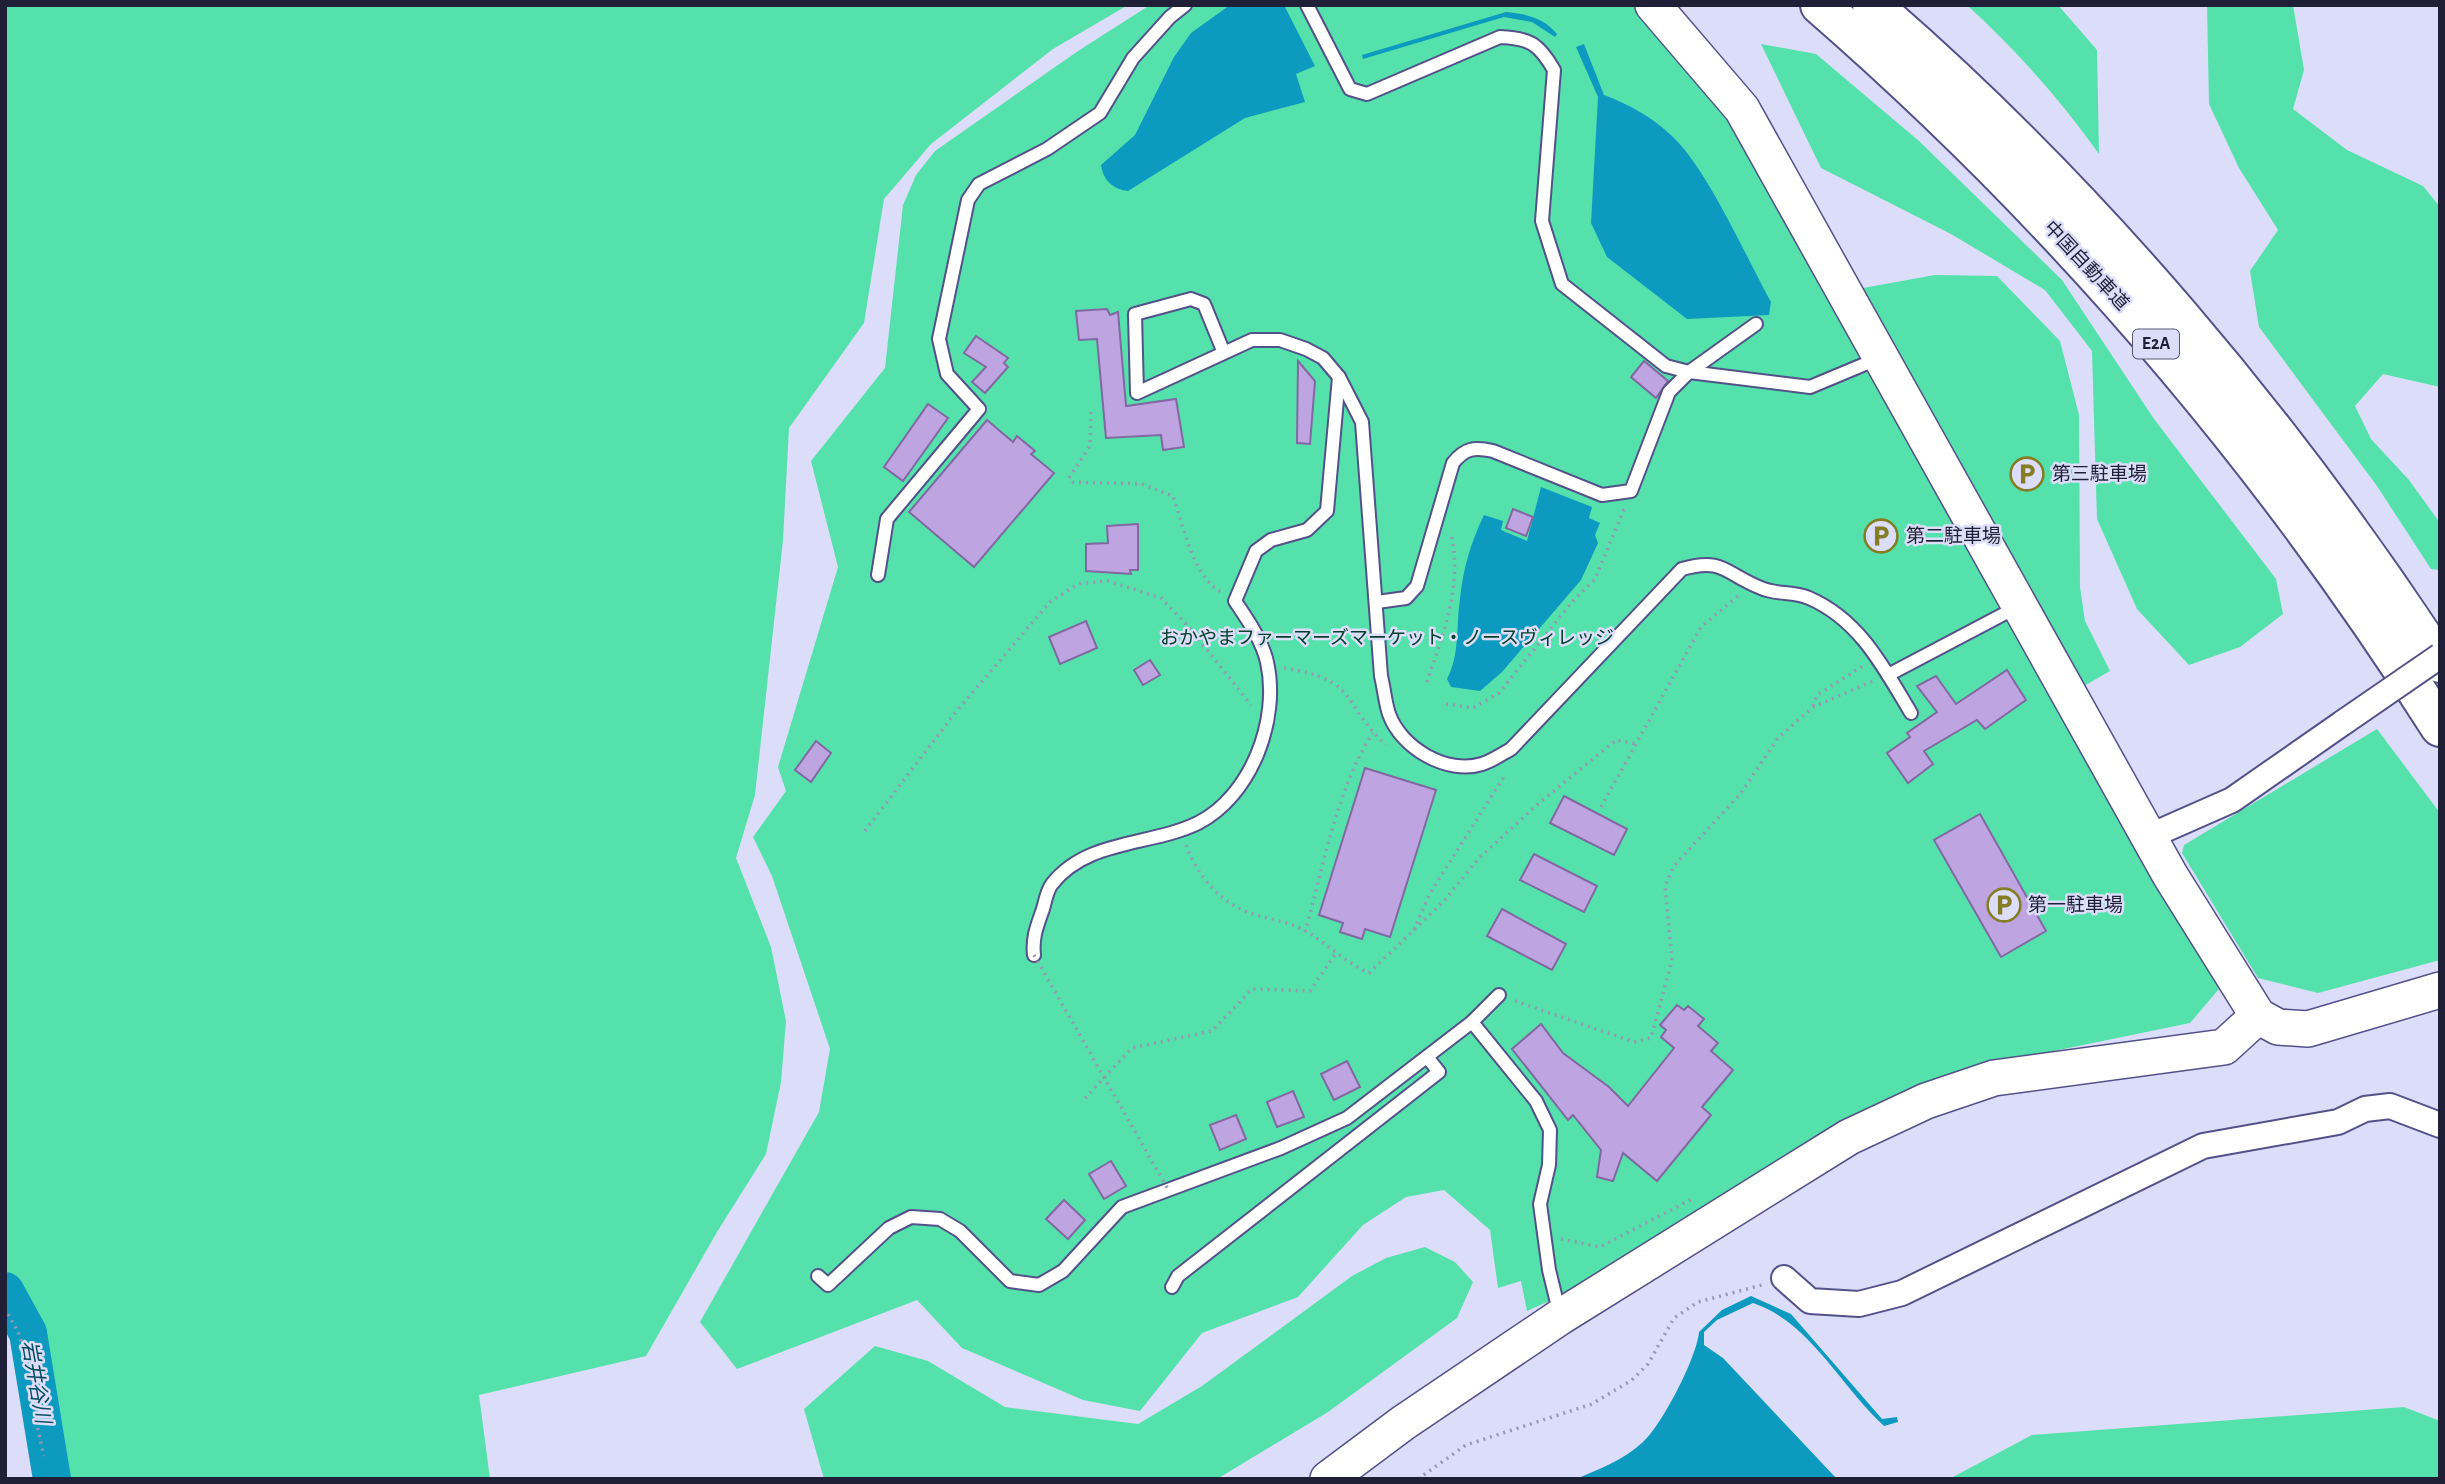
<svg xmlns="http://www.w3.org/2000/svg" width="2445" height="1484" viewBox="0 0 2445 1484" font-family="'Alegreya Sans','Noto Sans JP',sans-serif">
  <rect width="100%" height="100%" fill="#dcddf8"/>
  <g fill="#55e1ab">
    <path d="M5 5H1128L1053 49 931 144 884 199 864 323 789 428 783 540 755 795 736 858 771 947 786 1021 781 1082 766 1154 717 1232 646 1356 479 1395 490 1479H43L53 1460 39 1330 5 1268Z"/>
    <path d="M1150 5H1635L1719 97 2219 989 2190 1023 1996 1063 1581 1287 1527 1311 1521 1281 1498 1288 1490 1230 1444 1190 1406 1197 1363 1225 1298 1297 1202 1333 1140 1411 1083 1400 962 1348 917 1300 737 1369 700 1322 819 1112 830 1049 772 876 753 837 786 791 778 767 838 567 811 461 885 368 903 205 916 175 935 151 1078 51Z"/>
    <path d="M1967 5H2058L2097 50 2099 154C2060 99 2017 51 1967 5Z"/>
    <path d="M2207 5H2293L2304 70 2293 109 2347 150 2423 186 2440 207V387L2383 374 2355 406 2371 439 2409 480 2440 523V570L2431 569 2377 486 2259 327 2250 271 2278 230 2239 168 2209 104Z"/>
    <path d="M1761 44 1816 54 1919 141 2062 280 2154 419 2276 579 2283 614 2240 647 2189 665 2137 609 2097 519 2092 351 2045 290 1951 234 1821 168Z"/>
    <path d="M1935 275 1997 276 2060 341 2079 415 2080 587 2085 621 2110 671 2084 686 1863 288Z"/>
    <path d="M2377 729 2440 813V960L2318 993 2258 978 2182 853 2184 845Z"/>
    <path d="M1425 1247 1455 1262 1473 1282 1457 1318 1328 1412 1217 1479H824L804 1409 875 1346 928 1361 1005 1407 1138 1424 1202 1386 1352 1276 1386 1258Z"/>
    <path d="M2404 1407 2440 1421V1479H1949L2032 1435Z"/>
  </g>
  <g fill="#0d9ac0">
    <path d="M1230 5H1284L1315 66 1296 74 1305 102 1245 118 1128 191C1112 189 1103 180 1101 165L1135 135 1174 57 1191 33Z"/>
    <path d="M1506 12C1527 14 1544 18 1557 34L1555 37 1532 22 1504 17 1363 59 1362 55Z"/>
    <path d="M1584 44 1604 95C1630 105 1652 117 1672 136 1708 170 1746 257 1771 302L1769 315 1687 319 1607 257 1591 223 1598 97 1576 47Z"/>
    <path d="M1541 487 1592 507 1589 518 1600 523 1595 535 1598 543 1581 580 1502 672 1480 691 1451 687 1447 679C1460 655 1456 626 1460 599 1463 568 1471 542 1484 515L1503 521 1501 530 1527 541Z"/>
    <path d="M1751 1296 1791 1314 1882 1419 1897 1417 1898 1422 1884 1426C1841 1387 1810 1322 1753 1303L1717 1320 1704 1332V1345L1723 1358 1837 1479H1576C1599 1469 1624 1460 1643 1442 1662 1425 1697 1357 1699 1332L1722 1310Z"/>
  </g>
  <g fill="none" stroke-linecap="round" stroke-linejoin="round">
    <path stroke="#0d9ac0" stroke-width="38" d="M5 1291 28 1333 52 1479"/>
  </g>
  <g fill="#bfa4e2" stroke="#8168a2" stroke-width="2">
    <path d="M1107 309 1110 315 1118 312 1126 406 1176 399 1184 447 1163 450 1161 435 1106 438 1097 339 1079 340 1076 311Z"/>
    <path d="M976 336 1008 358 1004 363 1008 367 985 393 972 382 986 367 964 353Z"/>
    <path d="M1298 361 1315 381 1310 444 1297 443Z"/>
    <path d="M1644 361 1668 381 1656 398 1631 377Z"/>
    <path d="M928 404 948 418 903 481 884 467Z"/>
    <path d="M987 420 1013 442 1017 436 1035 451 1031 454 1054 473 974 567 909 512Z"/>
    <path d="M1513 509 1533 517 1526 536 1506 528Z"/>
    <path d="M1138 524V570H1130L1131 574 1086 571V544L1108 543 1107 526Z"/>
    <path d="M1086 621 1097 648 1060 664 1049 637Z"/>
    <path d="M1150 660 1160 675 1143 685 1134 670Z"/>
    <path d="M2007 670 2026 700 1985 729 1977 720 1924 751 1933 764 1908 783 1887 753 1910 737 1907 733 1937 712 1917 686 1936 676 1956 704Z"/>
    <path d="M816 741 831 753 811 782 795 770Z"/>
    <path d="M1365 768 1436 790 1390 937 1365 929 1362 939 1340 932 1343 923 1319 915Z"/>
    <path d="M1564 796 1627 829 1614 855 1550 823Z"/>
    <path d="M1980 814 2046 931 2001 957 1934 840Z"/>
    <path d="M1534 854 1597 886 1584 912 1520 880Z"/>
    <path d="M1502 909 1566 944 1552 970 1487 936Z"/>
    <path d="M1677 1005 1684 1010 1688 1006 1704 1019 1698 1026 1718 1043 1711 1051 1733 1070 1702 1107 1711 1115 1657 1181 1623 1153 1613 1181 1597 1177 1601 1150 1573 1115 1568 1120 1512 1049 1541 1024 1563 1053 1609 1087 1628 1106 1674 1048 1661 1037 1666 1030 1660 1025Z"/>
    <path d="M1347 1061 1360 1087 1334 1100 1321 1074Z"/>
    <path d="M1293 1091 1304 1117 1277 1127 1267 1102Z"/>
    <path d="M1236 1115 1246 1139 1220 1150 1210 1125Z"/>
    <path d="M1111 1161 1126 1186 1104 1199 1089 1174Z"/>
    <path d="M1064 1200 1085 1220 1068 1239 1046 1219Z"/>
  </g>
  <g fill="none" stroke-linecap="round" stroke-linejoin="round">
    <defs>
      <g id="lane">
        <path d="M1307 5 1350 89 1367 94 1500 37C1530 38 1539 44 1554 70L1542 221 1562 284 1666 366 1689 372 1810 387 1877 359"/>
        <path d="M1224 353 1204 304 1191 299 1135 314 1137 393 1252 340H1280L1306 349 1323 358 1339 377 1362 422 1381 676C1384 688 1385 702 1389 714 1401 748 1447 775 1482 764 1492 761 1502 754 1511 749L1682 569C1724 557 1725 574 1761 588 1776 595 1794 591 1809 598 1860 620 1884 668 1911 713"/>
        <path d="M878 575 887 519 979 409 947 374 939 339 968 200 979 184 1047 149 1100 113 1133 58 1170 17 1185 5"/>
        <path d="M1377 602 1406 598 1417 586 1453 463C1465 448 1474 447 1493 451L1602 495 1631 491 1669 392 1689 372 1756 324"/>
        <path d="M1888 675 2019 606"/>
        <path d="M1034 955C1032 938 1037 926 1043 909 1045 902 1047 890 1052 884 1087 839 1151 846 1198 823 1251 796 1280 720 1267 662 1262 640 1247 619 1235 601L1256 551 1271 540 1307 530 1327 511 1339 377"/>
        <path d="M1472 1022 1536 1101 1550 1130 1549 1165 1540 1204 1549 1270 1560 1315"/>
        <path d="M818 1276 828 1285 889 1228 911 1217 940 1219 960 1231 1010 1281 1039 1285 1063 1271 1122 1207 1281 1148 1347 1118 1472 1022 1499 995"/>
        <path d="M1172 1287 1178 1276 1439 1072 1427 1057"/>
      </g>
      <g id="street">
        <path d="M2148 837 2232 800 2344 722"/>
        <path d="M1784 1278 1810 1301 1859 1304 1902 1293 2203 1146 2338 1122 2365 1109 2390 1106 2440 1125"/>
      </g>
      <g id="secondary">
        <path d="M1653 5 1742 109 2170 875 2258 1016 2278 1027 2308 1029 2440 990"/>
        <path d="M1328 1479 1403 1423 1560 1317 1849 1137 1926 1101 1994 1078 2224 1047 2258 1016"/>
      </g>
      <g id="highway">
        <path d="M1820 5C2060 214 2269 458 2440 727"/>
        <path d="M1872 5C2089 192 2283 423 2440 663"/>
      </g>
    </defs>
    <use href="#lane" stroke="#535189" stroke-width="16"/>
    <use href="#street" stroke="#535189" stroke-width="28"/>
    <use href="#secondary" stroke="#535189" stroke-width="38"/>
    <use href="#highway" stroke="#535189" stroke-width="42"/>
    <g stroke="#9798b1" stroke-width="3.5" stroke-dasharray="2 5" stroke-linecap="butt">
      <path d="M1091 412 1090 446 1069 478 1073 482 1142 484 1173 496C1184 527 1192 575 1221 592"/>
      <path d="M1284 668C1361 680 1340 703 1386 745"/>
      <path d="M1427 682C1443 634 1463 585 1451 534"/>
      <path d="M1446 704 1473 708 1499 693 1571 603 1595 579 1624 509"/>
      <path d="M1813 706 1817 695 1863 666"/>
      <path d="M1601 807 1701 627 1738 596"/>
      <path d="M865 831 955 713 1050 602 1078 584 1108 581 1161 598 1188 626 1251 705"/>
      <path d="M1186 845C1197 875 1219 902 1250 913 1267 919 1286 921 1302 929 1326 942 1344 962 1369 973L1444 901 1479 858 1539 803 1616 740 1636 744"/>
      <path d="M1414 930 1429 895 1503 778V774"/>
      <path d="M1305 932C1323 869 1337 787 1373 733"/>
      <path d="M1515 1001 1634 1042 1651 1038 1672 960 1665 886 1674 866 1741 793 1778 738 1813 707 1873 681"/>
      <path d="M1085 1098 1132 1048 1212 1031 1252 989 1310 991 1336 953"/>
      <path d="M1561 1239 1600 1247 1692 1199"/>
      <path d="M5 1308 19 1334 33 1383 34 1413 44 1456"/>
      <path d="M1418 1479 1466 1445 1592 1404 1632 1380 1648 1364 1674 1318 1698 1302 1762 1285"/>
    </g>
    <use href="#lane" stroke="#fff" stroke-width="12"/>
    <use href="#street" stroke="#fff" stroke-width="24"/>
    <use href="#secondary" stroke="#fff" stroke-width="35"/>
    <use href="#highway" stroke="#fff" stroke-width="38"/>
    <defs>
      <path id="street-bridge" d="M2344 722 2440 656"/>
    </defs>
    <use href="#street-bridge" stroke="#535189" stroke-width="28" stroke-linecap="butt"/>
    <path stroke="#9798b1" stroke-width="3.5" stroke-dasharray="2 5" stroke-linecap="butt" d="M1034 955 1169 1191"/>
    <use href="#street-bridge" stroke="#fff" stroke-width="24"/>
  </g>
  <defs>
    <symbol id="parking-ring" viewBox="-11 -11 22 22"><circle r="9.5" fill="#dcddf8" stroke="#857d23" stroke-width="1.5"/><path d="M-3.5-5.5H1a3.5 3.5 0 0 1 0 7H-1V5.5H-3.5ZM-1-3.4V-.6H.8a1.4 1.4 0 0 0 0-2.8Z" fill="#857d23"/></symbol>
  </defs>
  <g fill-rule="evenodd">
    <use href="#parking-ring" x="2008" y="455" width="38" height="38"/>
    <use href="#parking-ring" x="1862" y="517" width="38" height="38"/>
    <use href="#parking-ring" x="1985" y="886" width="38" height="38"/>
  </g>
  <g text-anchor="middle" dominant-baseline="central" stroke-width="5" stroke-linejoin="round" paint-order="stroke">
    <rect fill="#dcddf8" stroke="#585871" stroke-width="2" x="2133" y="329.5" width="46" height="29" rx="5"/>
    <g font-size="18" font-weight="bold" fill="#1f1f37">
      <text x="2156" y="344">E2A</text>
    </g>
    <g font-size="19" fill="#1f1f37" stroke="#dcddf8">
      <text transform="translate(2086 266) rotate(47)">中国自動車道</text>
    </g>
    <g font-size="19" fill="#1f1f37" stroke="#dcddf8" text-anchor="start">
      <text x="2052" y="474">第三駐車場</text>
      <text x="1906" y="536">第二駐車場</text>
      <text x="2028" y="905">第一駐車場</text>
    </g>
    <g font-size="19" fill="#00402b" stroke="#dcddf8">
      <text x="1387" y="638">おかやまファーマーズマーケット・ノースヴィレッジ</text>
    </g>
    <g font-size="21" font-style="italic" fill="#074d61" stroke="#dcddf8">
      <text transform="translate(36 1382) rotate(80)">岩井谷川</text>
    </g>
  </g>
  <rect width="2445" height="1484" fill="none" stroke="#1f1f37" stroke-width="14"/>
</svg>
